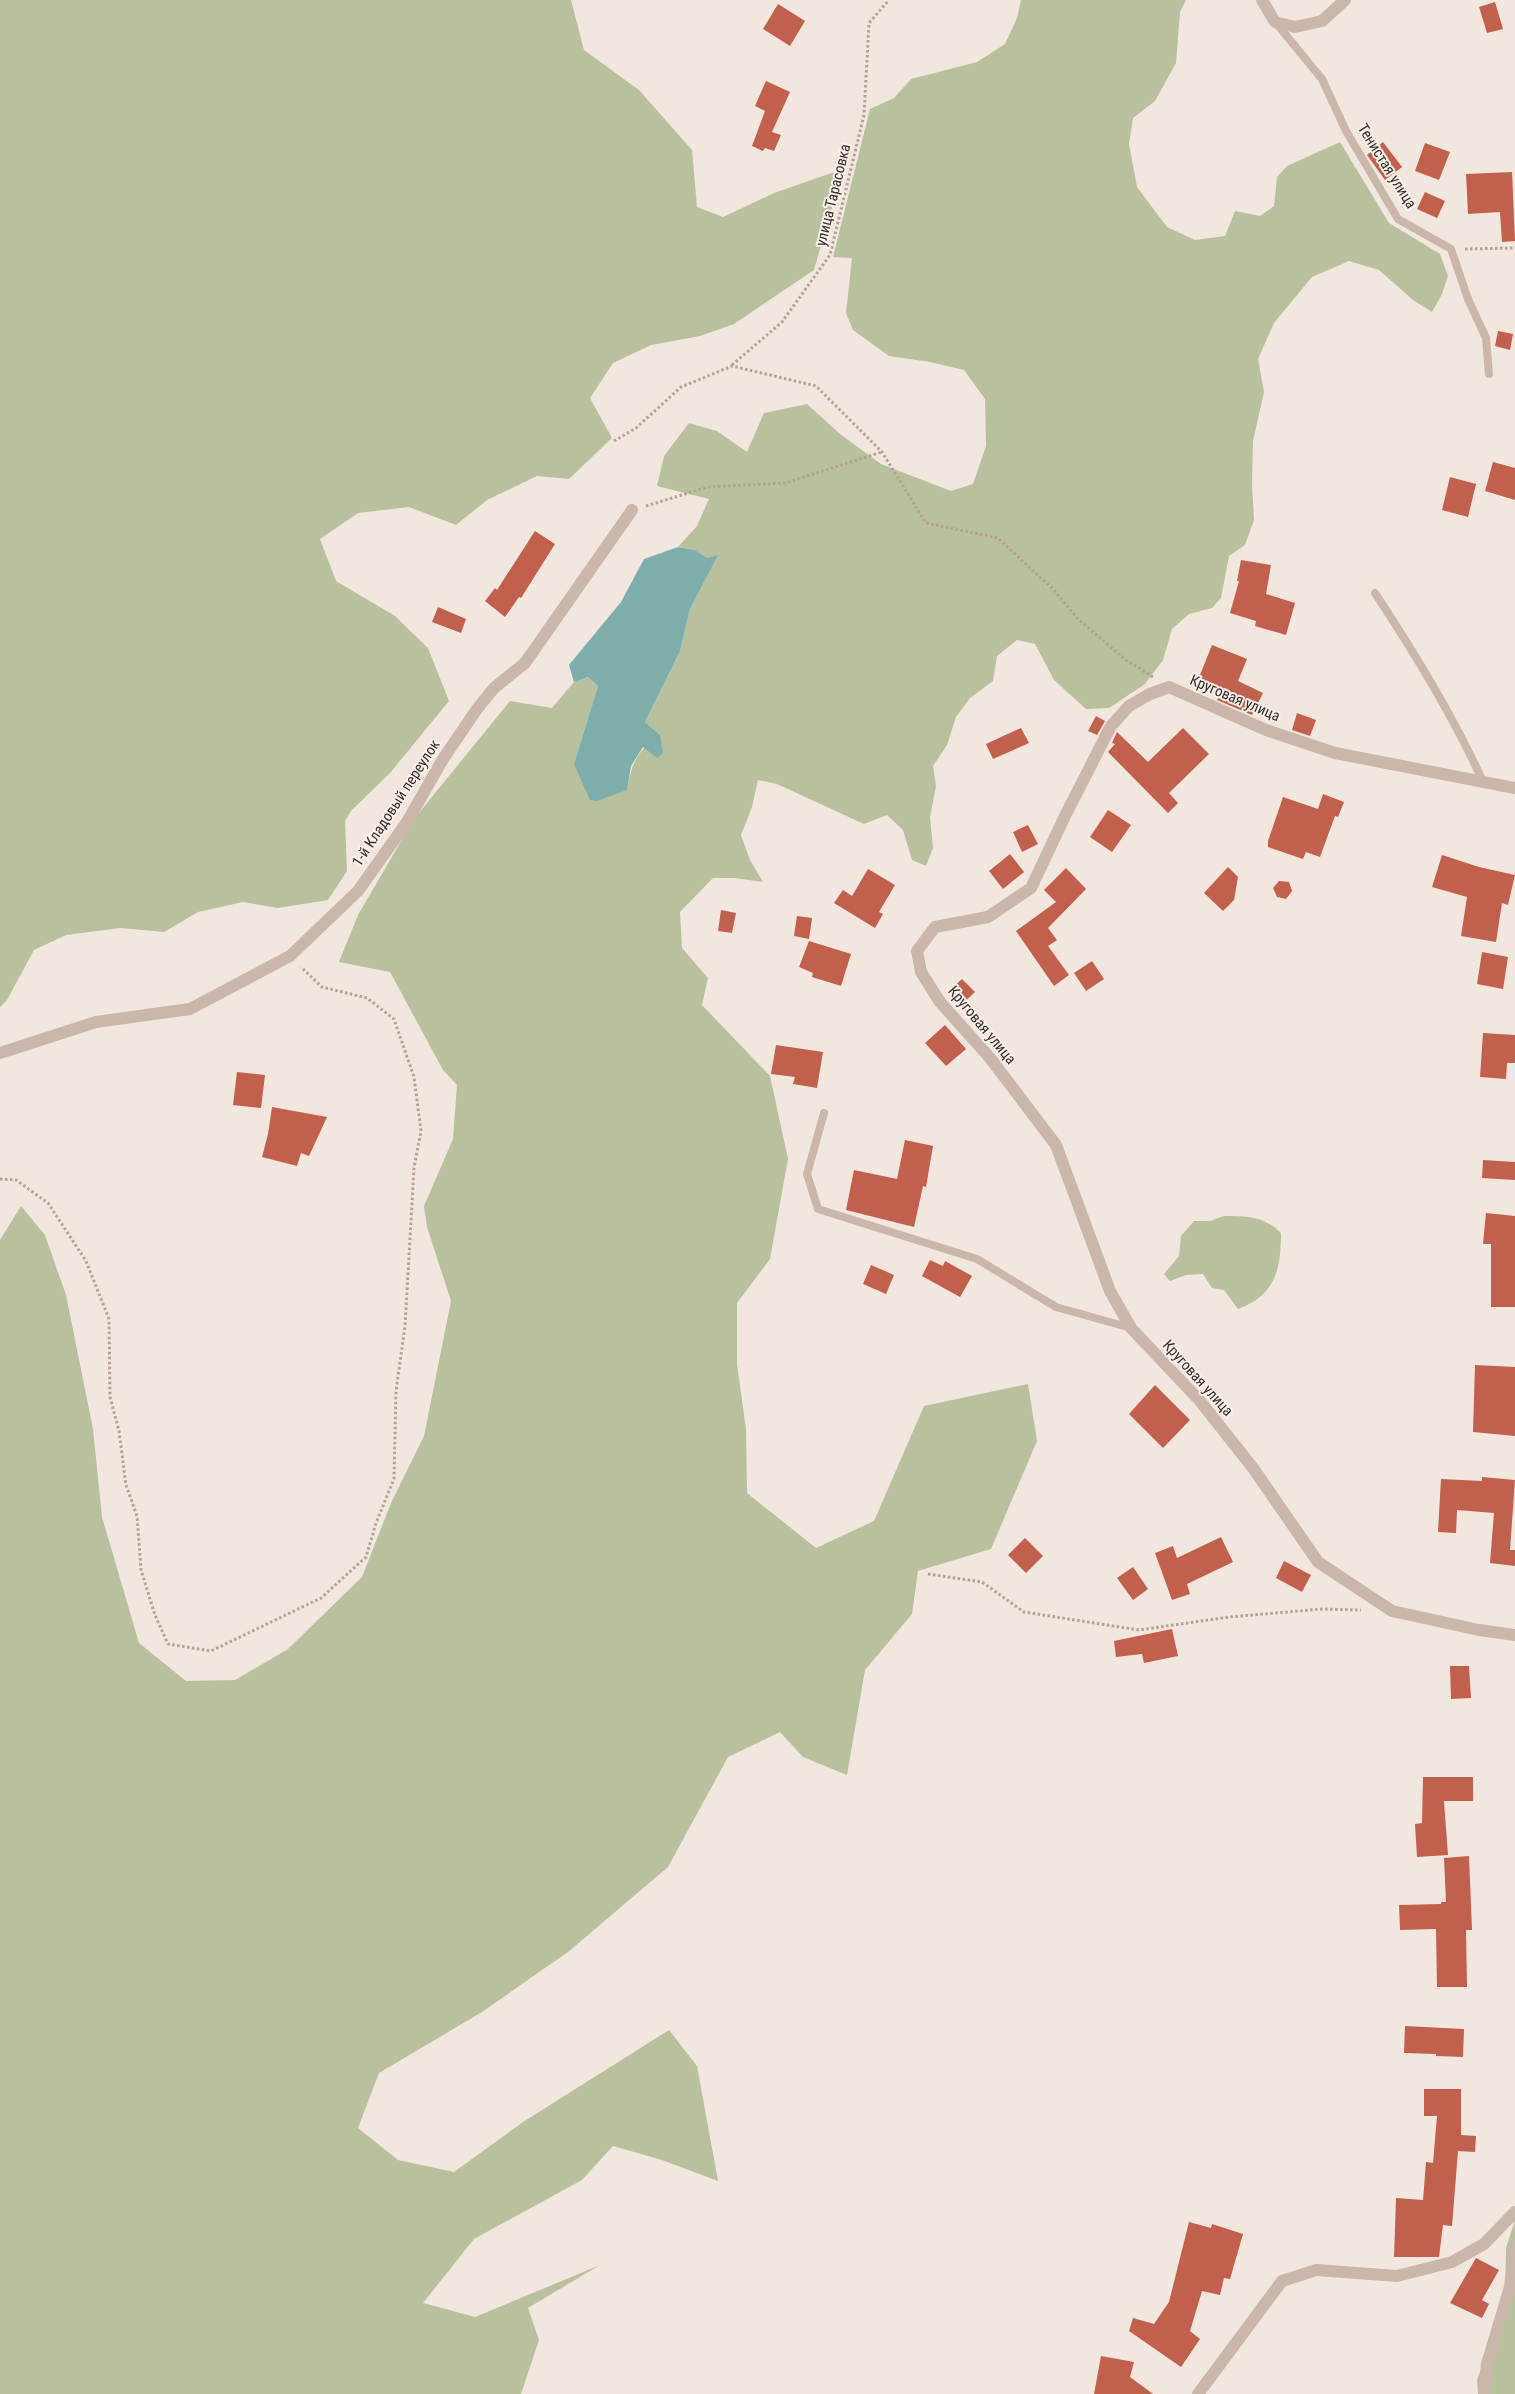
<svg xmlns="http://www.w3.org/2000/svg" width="1515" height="2394" viewBox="0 0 1515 2394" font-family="'Roboto Condensed',sans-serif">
  <rect width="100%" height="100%" fill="#f2e7de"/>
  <g fill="#b8c09e">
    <path d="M0 0H571L584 50 639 90 692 150 697 207 723 217 774 193 843 169 814 270 734 324 700 336 651 345 613 363 590 398 612 438 569 479 537 476 487 500 456 525 409 507 358 513 320 539 336 581 395 616 428 648 449 701 390 773 351 811 345 821 347 871 328 900 278 908 243 902 198 912 164 932 120 928 66 935 34 950 7 1000 0 1007Z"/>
    <path d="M1021 0H1186L1180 12 1176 63 1155 101 1133 118 1129 144 1137 187 1167 227 1195 240 1225 236 1235 211 1260 216 1274 206 1277 177 1287 166 1340 142 1389 223 1440 254 1448 276 1442 294 1432 312 1413 300 1379 270 1349 261 1312 277 1274 323 1258 359 1264 392 1253 441 1252 485 1254 520 1245 545 1229 556 1221 598 1212 608 1189 614 1172 629 1163 660 1145 684 1109 708 1086 709 1054 680 1035 644 1017 640 997 656 993 681 970 698 956 717 947 745 933 766 936 786 930 817 933 848 926 866 912 860 903 830 887 815 864 824 777 784 758 780 752 807 741 835 750 860 763 882 735 878H713L680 912 682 948 708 978 702 1005 770 1076 788 1159 770 1259 737 1303V1364L746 1429 747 1493 816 1548 874 1521 924 1406 1028 1384 1037 1441 991 1549 918 1571 912 1614 865 1670 847 1775 803 1757 780 1732 728 1757 668 1867 568 1952 482 2012 379 2073 358 2128 398 2160 454 2172 523 2122 669 2030 697 2066 718 2181 662 2160 613 2146 582 2180 474 2239 423 2303 475 2317 600 2265 528 2308 539 2340 521 2394H0V1240L21 1206 45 1235 66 1295 93 1429 102 1517 139 1643 186 1681 235 1680 288 1649 362 1577 391 1503 424 1436 451 1301 427 1227 424 1206 453 1139 457 1085 443 1070 390 972 339 962 358 915 414 819 510 701 552 708 574 682 588 677 598 686 574 764 627 790C632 762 637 751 660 735L645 722 680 651 690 609 717 556 707 558 695 550 678 547 697 526 709 499 657 486 664 456 689 423 717 431 747 452 764 413 807 404 840 434 881 464 951 491 973 484 986 446 985 399 964 370 930 362 889 356 853 330 846 313 852 258 833 257 870 109 894 98 911 79 977 62 1005 44 1017 18Z"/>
    <path d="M1224 1216C1246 1216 1264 1216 1281 1233 1281 1269 1275 1296 1238 1309L1224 1290 1212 1288 1203 1274 1186 1275 1170 1281 1164 1274 1179 1256 1181 1236 1194 1221H1210Z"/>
    <path d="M1515 2220V2394H1478L1477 2380 1505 2301 1506 2248Z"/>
  </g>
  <path fill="#7eaeac" d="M678 547 695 550 707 558 718 555 690 609 680 651 645 722 660 735 663 753 657 758 643 747 631 766 627 790 597 801 590 800 574 764 598 686 588 677 574 682 569 665 621 602 644 559Z"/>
  <g fill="#c1604d">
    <path d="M1495 2 1503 29 1487 33 1479 7Z"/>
    <path d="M778 4 805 21 790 46 763 29Z"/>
    <path d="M766 81 790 92 772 132 781 135 774 151 765 148 763 151 752 146 765 111 755 106Z"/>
    <path d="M1383 142 1402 167 1385 180 1367 155Z"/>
    <path d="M1425 143 1450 152 1439 180 1415 171Z"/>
    <path d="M1512 172 1515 241 1502 242 1500 212 1468 214 1466 174Z"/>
    <path d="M1425 192 1445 201 1437 218 1417 209Z"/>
    <path d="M1498 331 1513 334 1510 350 1495 346Z"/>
    <path d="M1493 462 1515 468V500L1485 491Z"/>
    <path d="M1450 477 1476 484 1468 517 1442 510Z"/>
    <path d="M535 531 555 544 521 598 519 597 505 617 485 601 495 588 497 590Z"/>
    <path d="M1241 560 1271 565 1266 594 1295 603 1286 635 1255 626 1256 621 1230 613 1239 581H1237Z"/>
    <path d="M438 607 466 619 461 633 432 622Z"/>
    <path d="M1212 645 1247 659 1238 681 1263 693 1252 715 1217 700 1220 695 1196 685Z"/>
    <path d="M1297 713 1316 720 1310 736 1292 730Z"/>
    <path d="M1096 716 1105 721 1097 735 1088 731Z"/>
    <path d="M1021 728 1029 743 993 759 986 744Z"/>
    <path d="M1183 728 1209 754 1169 793 1178 803 1168 813 1108 752 1115 744 1112 743 1117 732 1148 762Z"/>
    <path d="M1323 794 1344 802 1338 817 1335 816 1320 857 1306 852 1303 859 1268 847V841L1283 797 1318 809Z"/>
    <path d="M1108 810 1131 825 1112 852 1090 837Z"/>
    <path d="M1028 825 1038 844 1022 852 1013 832Z"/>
    <path d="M1010 854 1024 872 1003 889 989 871Z"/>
    <path d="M1442 855 1479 867 1515 875 1508 905 1502 903 1496 942 1461 936 1467 897 1432 887Z"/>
    <path d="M1228 867 1238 877 1234 900 1223 911 1204 893Z"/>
    <path d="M1066 868 1086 889 1048 928 1057 940 1048 946 1069 975 1054 986 1016 931 1056 902 1044 890Z"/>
    <path d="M868 869 895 885 879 912 883 914 875 928 834 903 843 890 852 896Z"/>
    <path d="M1279 881 1289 882 1292 891 1286 899 1277 897 1273 888Z"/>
    <path d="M721 910 736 913 732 933 718 931Z"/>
    <path d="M797 916 812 918 809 939 794 936Z"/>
    <path d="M809 941 851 954 841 986 812 977 813 973 799 967Z"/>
    <path d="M1482 952 1508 957 1503 989 1477 984Z"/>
    <path d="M1092 961 1104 979 1086 991 1074 973Z"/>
    <path d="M962 979 975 992 962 1004 949 991Z"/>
    <path d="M945 1025 966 1049 946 1066 925 1043Z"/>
    <path d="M1483 1033 1515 1035V1063H1507L1506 1079 1480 1077Z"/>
    <path d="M776 1045 823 1052 817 1088 793 1084 795 1077 771 1074Z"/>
    <path d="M237 1072 265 1075 261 1108 233 1105Z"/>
    <path d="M272 1107 327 1117 309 1156 301 1153 297 1166 262 1157 268 1134Z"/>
    <path d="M905 1140 933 1146 926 1187 923 1186 914 1227 846 1210 854 1170 897 1179Z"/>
    <path d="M1483 1160 1515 1162V1180L1482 1178Z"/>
    <path d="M1486 1213 1515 1216V1307H1491V1244H1483Z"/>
    <path d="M930 1260 943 1266 945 1261 972 1276 960 1297 922 1276Z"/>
    <path d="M871 1265 894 1275 886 1294 863 1284Z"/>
    <path d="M1475 1365 1515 1367V1436L1473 1432Z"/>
    <path d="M1155 1385 1190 1420 1163 1448 1129 1414Z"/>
    <path d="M1482 1477 1515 1480 1510 1550H1515V1566L1490 1563 1494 1513 1457 1510 1456 1533 1438 1532 1441 1479 1482 1481Z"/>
    <path d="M1221 1537 1233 1562 1187 1584 1190 1594 1172 1600 1155 1553 1173 1546 1177 1558Z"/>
    <path d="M1025 1538 1043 1556 1026 1573 1008 1555Z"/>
    <path d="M1284 1561 1311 1575 1302 1592 1276 1578Z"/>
    <path d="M1133 1567 1148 1589 1133 1600 1117 1578Z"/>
    <path d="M1172 1629 1178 1656 1144 1663 1142 1654 1116 1657 1114 1641Z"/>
    <path d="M1450 1666H1469L1471 1698 1451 1699Z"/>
    <path d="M1423 1777H1473V1801H1444L1448 1855 1417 1857 1415 1824 1422 1823Z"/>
    <path d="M1469 1856 1472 1930H1466L1467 1987H1437L1436 1929 1400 1930 1399 1905 1441 1904V1902H1446L1444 1858Z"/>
    <path d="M1405 2026 1464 2029 1463 2057 1436 2056V2054L1404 2053Z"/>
    <path d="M1424 2089H1461V2135L1476 2136 1475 2152 1458 2151 1452 2226 1443 2225 1439 2257H1394L1396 2198 1423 2200 1426 2162 1433 2163 1437 2116H1424Z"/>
    <path d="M1189 2222 1211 2228 1212 2224 1243 2234 1230 2279 1224 2278 1220 2295 1202 2291 1190 2331 1200 2339 1181 2367 1129 2331 1133 2318 1154 2324 1169 2302Z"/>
    <path d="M1476 2258 1499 2270 1482 2300 1489 2304 1482 2318 1450 2303Z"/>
    <path d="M1101 2356 1134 2362 1130 2377 1153 2394H1094Z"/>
  </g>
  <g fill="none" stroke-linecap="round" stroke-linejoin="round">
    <g stroke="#b5a095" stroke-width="3" stroke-dasharray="2.5 2.5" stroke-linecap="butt">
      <path d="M1465 249 1515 248"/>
      <path d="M732 365 782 322 830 255 864 115 869 23 889 0"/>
      <path d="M614 441 636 428 681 387 732 366 816 386 882 452 926 523 998 538 1054 590 1078 619 1126 660 1153 677"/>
      <path d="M646 506 708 487 785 483 882 452"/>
      <path d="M0 1179 16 1180 48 1203 86 1261 109 1319 110 1397 119 1431 126 1485 137 1516 141 1570 155 1615 168 1644 211 1651 321 1598 366 1557 376 1523 394 1479 396 1391 405 1326 414 1168 421 1131 414 1077 394 1019 367 998 322 987 301 967"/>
      <path d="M928 1574 982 1582 1024 1612 1139 1630 1229 1617 1322 1609 1361 1610"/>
    </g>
    <g stroke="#cab6aa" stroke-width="8">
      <path d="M1276 23 1322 79 1346 131 1398 219 1451 249 1468 299 1486 338 1489 374"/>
      <path d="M1375 593C1416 655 1454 717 1484 784"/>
      <path d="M824 1113 807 1174 818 1209 977 1259 1056 1307 1131 1328"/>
    </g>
    <g stroke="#cab6aa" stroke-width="12">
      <path d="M1262 0 1275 22 1295 27 1322 21 1345 0"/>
      <path d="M1515 788 1335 753 1266 730 1169 687 1150 694 1129 706 1111 726 1065 816 1031 888 988 917 935 927 917 951 921 972 940 1002 990 1058 1056 1145 1110 1291 1131 1328 1200 1401 1253 1468 1318 1562 1392 1611 1479 1630 1515 1635"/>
      <path d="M0 1053 96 1022 190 1009 290 956 358 891 407 822 443 759 477 709 494 688 525 663 632 510"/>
      <path d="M1198 2394 1282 2281 1316 2270 1397 2276 1452 2262 1484 2244 1515 2212"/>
      <path d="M1484 2394 1487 2364 1510 2287 1515 2247"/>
    </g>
  </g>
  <g text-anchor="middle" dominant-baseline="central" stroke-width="4" stroke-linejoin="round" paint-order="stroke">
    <g font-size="15" fill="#372d2a" stroke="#f9f1eb">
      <text transform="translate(1387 166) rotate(58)">Тенистая улица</text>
      <text transform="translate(833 195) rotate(-76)">улица Тарасовка</text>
      <text transform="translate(1235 698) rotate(23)">Круговая улица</text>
      <text transform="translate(396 803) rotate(-57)">1-й Кладовый переулок</text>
      <text transform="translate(982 1025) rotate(50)">Круговая улица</text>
      <text transform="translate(1198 1378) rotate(48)">Круговая улица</text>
    </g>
  </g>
</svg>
